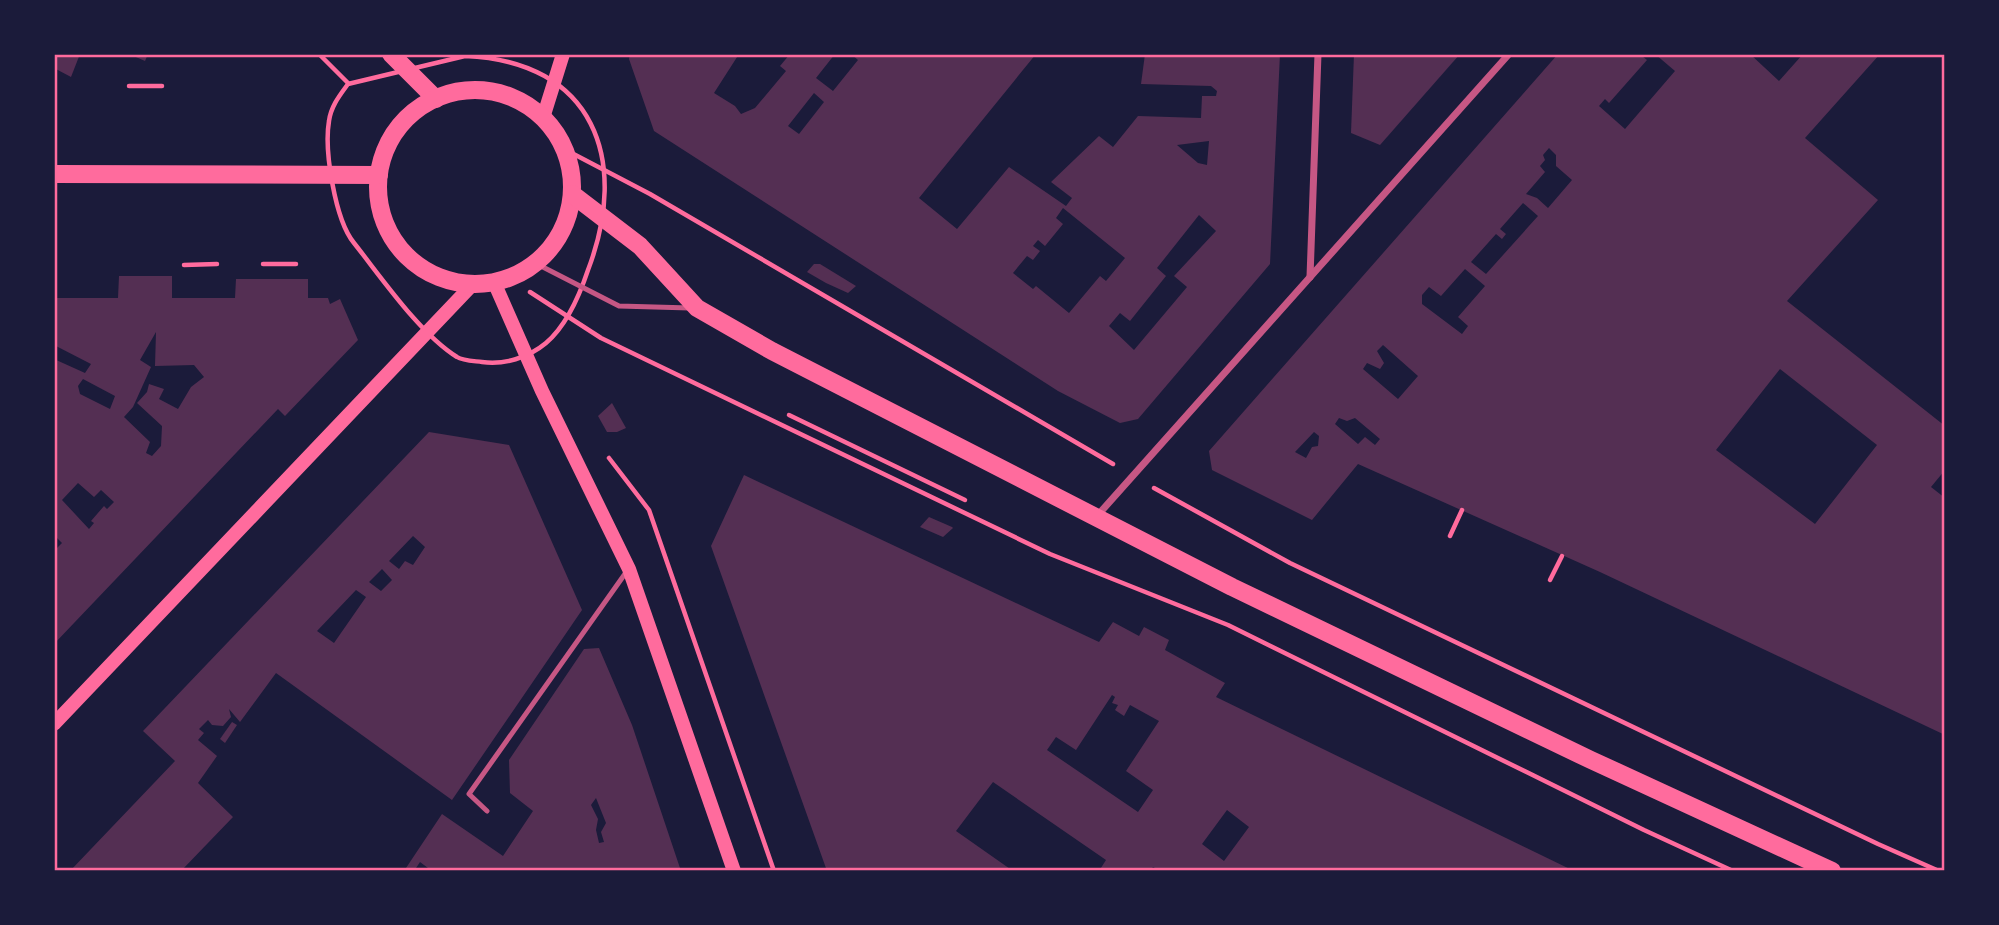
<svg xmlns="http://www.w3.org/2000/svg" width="1999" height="925" viewBox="0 0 1999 925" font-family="Manrope,sans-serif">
  <rect width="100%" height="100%" fill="#1b1b3a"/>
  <g fill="#542f53" fill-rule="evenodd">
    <path d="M54 54H80L71 77 54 68Z"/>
    <path d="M129 54H148L145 61Z"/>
    <path d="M630 54H739L714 93 735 106 741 114 755 108 786 71 780 66 790 54H835L816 78 833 91 858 60 851 54H1036L919 198 957 229 1009 167 1066 206 1072 198 1051 182 1099 136 1113 147 1138 116 1201 118 1202 96H1216L1217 91 1211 86 1141 84 1145 54H1280L1270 264 1138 419 1120 423 1058 391 654 131 629 59ZM814 93 824 102 799 134 788 126ZM1209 141 1207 165 1198 163 1177 145ZM1063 208 1125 258 1106 281 1100 276 1069 313 1036 286 1033 289 1013 273 1027 256 1033 260 1040 251 1033 246 1038 240 1045 246 1063 224 1056 218ZM1199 215 1216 231 1174 276 1187 287 1134 350 1109 326 1120 313 1130 321 1166 276 1157 268Z"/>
    <path d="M1354 54H1460L1380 145 1351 133Z"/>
    <path d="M1558 54H1644L1642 56 1647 60 1609 103 1605 99 1599 106 1625 129 1675 71 1655 54H1750L1779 81 1803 54H1880L1805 138 1878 200 1787 301 1945 426V470L1931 487 1945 498V735L1600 572 1358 464 1312 520 1212 470 1209 451ZM1549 148 1556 155V166L1572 180 1548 208 1537 198 1526 194 1545 172 1540 166 1545 160 1543 155ZM1523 203 1538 216 1486 274 1471 262 1496 234 1502 239 1506 234 1500 229ZM1465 269 1485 286 1458 317 1468 326 1462 334 1422 304V295L1429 287 1441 296ZM1383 345 1418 376 1398 399 1363 369 1367 363 1380 369 1384 363 1377 351ZM1780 369 1877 445 1815 524 1716 450ZM1339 418 1347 421 1355 418 1380 439 1375 445 1365 437 1358 444 1335 424ZM1314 432 1319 436 1318 446 1312 447 1306 458 1295 452Z"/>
    <path d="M814 264H820L856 286 848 293 826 283 807 272Z"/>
    <path d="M119 276H172V298H235L236 279H308V298H328L330 304 340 299 358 340 285 416 278 409 54 644V551L62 543 54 535V359L85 373 91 364 56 346 54 349V298H118ZM156 332 155 366 194 365 204 377 191 387 178 409 159 399 164 389 149 384 147 392 137 403 162 426 161 446 152 456 146 453 150 442 124 417 133 407 151 367 140 360ZM83 379 115 396 110 409 80 394 78 386ZM78 483 94 497 101 490 114 502 107 509 104 506 91 521 94 523 89 529 62 500Z"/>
    <path d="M612 403 626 428 617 432H607L598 416Z"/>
    <path d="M429 432 509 445 582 610 452 800 276 673 240 722 229 709 231 717 223 726 212 725 208 720 199 729 204 733 198 740 217 756 198 783 233 817 181 871H70L175 761 143 731ZM413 536 425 547 413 565 405 561 399 569 389 561ZM382 569 392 580 381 591 369 582ZM356 590 366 597 334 643 317 631Z"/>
    <path d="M744 475 1099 642 1113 622 1139 636 1144 627 1169 640 1165 650 1225 683 1216 697 1574 871H1161L1153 867 1150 871H1099L1106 860 993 782 956 831 1013 871H827L711 546ZM1112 695 1115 697 1112 703 1118 705 1115 710 1124 716 1130 705 1159 721 1126 771 1153 790 1138 812 1047 750 1056 737 1076 750ZM1227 810 1249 827 1224 861 1202 844Z"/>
    <path d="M929 517 952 527 953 528 943 537 920 527Z"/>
    <path d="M599 648 632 725 681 871H432L420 862 414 871H404L442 814 503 856 533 811 510 793 509 760 584 649ZM596 798 606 823 601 832 604 842 599 843 596 830 598 819 591 805Z"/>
    <path d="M232 722 237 725 225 743 220 739Z"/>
  </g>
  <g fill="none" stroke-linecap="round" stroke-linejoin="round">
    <g stroke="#ff6b9d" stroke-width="4.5">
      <path d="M319 54 348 83"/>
      <path d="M465 56C594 61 630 160 588 270 580 294 566 326 546 343 528 358 504 365 482 362 475 361 463 361 457 357 420 334 381 277 354 243 335 220 324 150 329 121 331 106 340 95 348 84Z"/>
      <path d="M129 86H162"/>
      <path d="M564 149 650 194 1113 464"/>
      <path d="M263 264H296"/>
      <path d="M184 265 217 264"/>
      <path d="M530 292 601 338 1050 554 1228 625 1644 830 1733 871"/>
      <path d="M789 415 965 500"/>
      <path d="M609 458 649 510 774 871"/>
      <path d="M1154 488 1290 563 1878 844 1939 871"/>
      <path d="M1450 536 1462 510"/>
      <path d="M1550 580 1562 556"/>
    </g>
    <g stroke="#c65784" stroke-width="5">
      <path d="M535 263 619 306 690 308"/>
      <path d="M487 811 469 794 627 571"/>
    </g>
    <g stroke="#c65784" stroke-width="7">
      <path d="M1310 277 1318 54"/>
      <path d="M1097 516 1509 54"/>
    </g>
    <g stroke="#ff6b9d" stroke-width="14">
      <path d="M543 118 563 54"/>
      <path d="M494 282 542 391 629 569 734 871"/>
      <path d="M54 724 473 284"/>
    </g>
    <g stroke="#ff6b9d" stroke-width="18">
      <path d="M391 54 436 99"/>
      <circle cx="475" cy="187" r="97"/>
      <path d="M54 174 379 175"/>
      <path d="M572 194 640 246 697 308 772 351 1232 587 1591 760 1832 871"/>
    </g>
  </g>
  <rect width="1999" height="925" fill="none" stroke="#1b1b3a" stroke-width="112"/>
  <rect x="56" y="56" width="1887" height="813" fill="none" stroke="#ff6b9d" stroke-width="2.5"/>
</svg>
